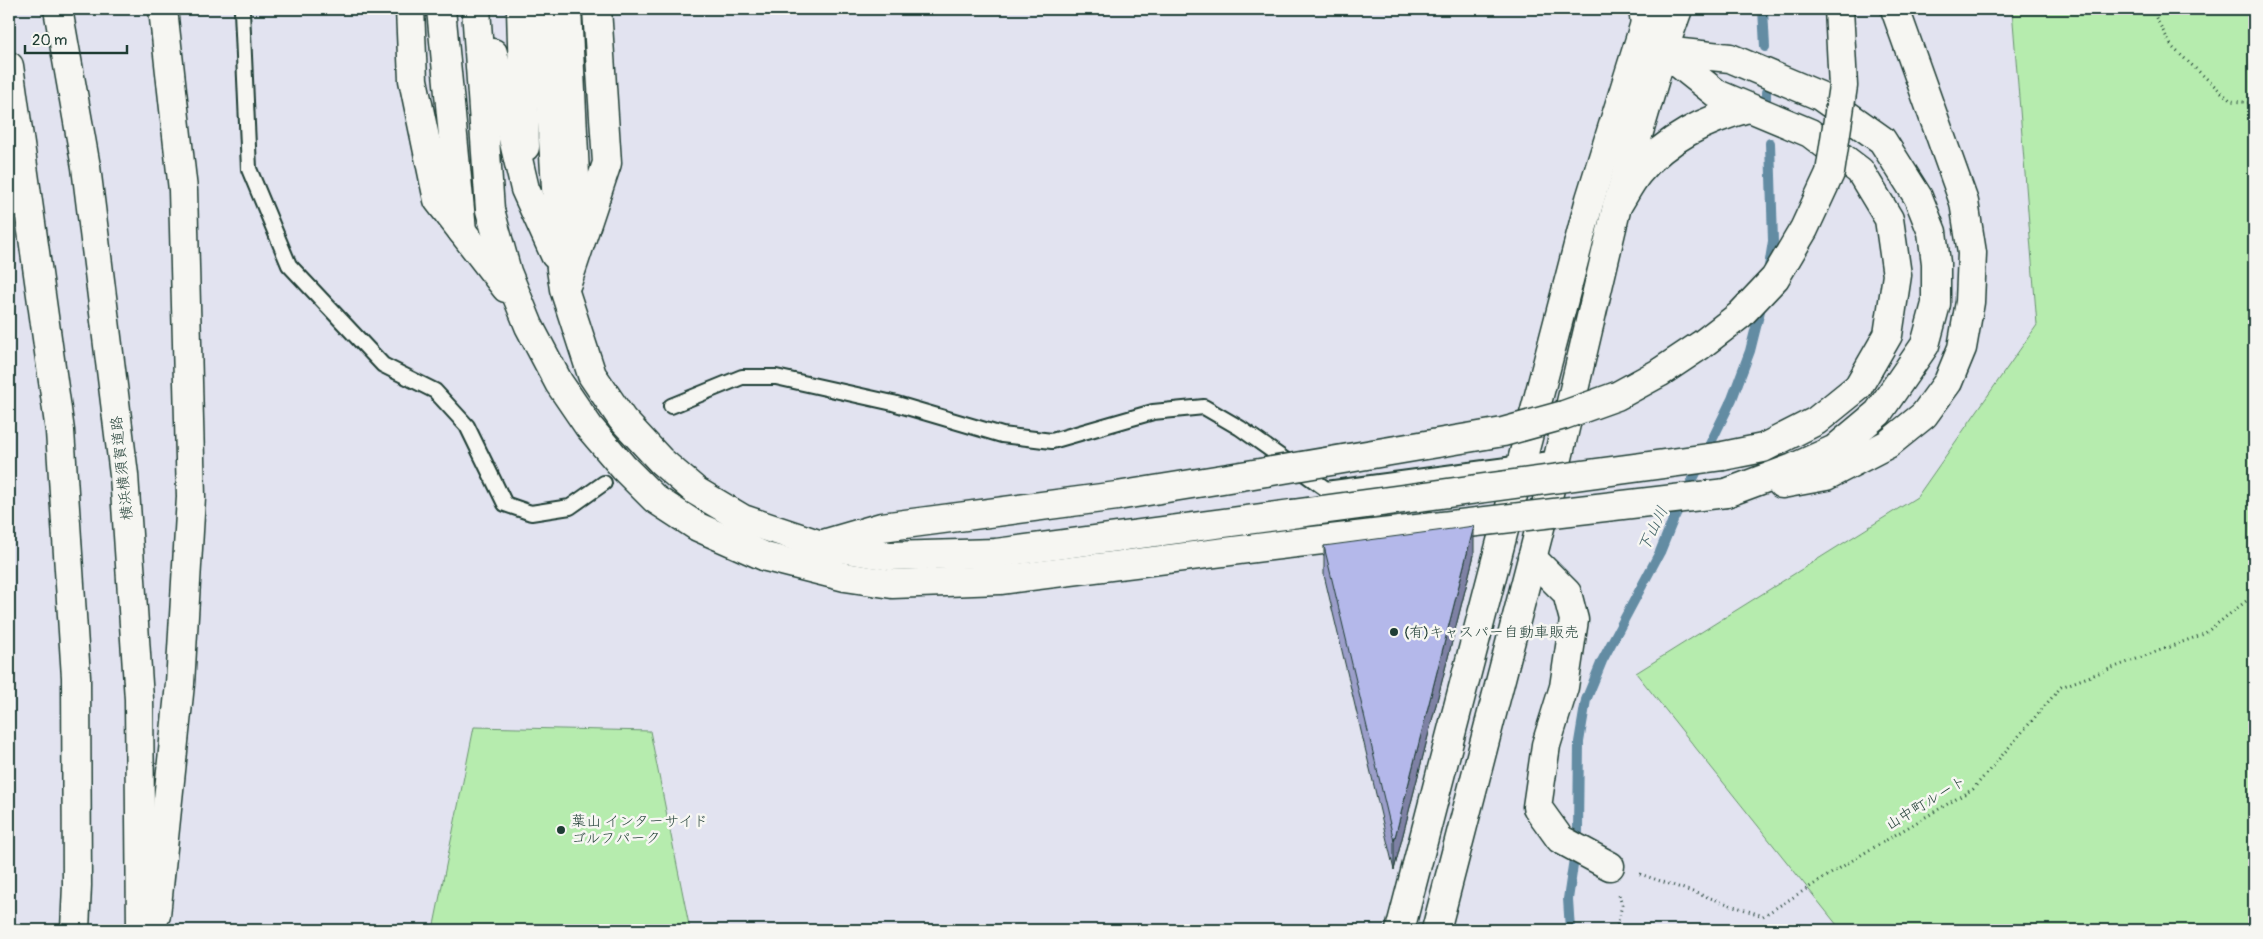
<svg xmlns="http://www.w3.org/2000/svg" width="2263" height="939" viewBox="0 0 2263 939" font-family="Pangolin,'Klee One',sans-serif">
  <rect width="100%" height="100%" fill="#e2e3f0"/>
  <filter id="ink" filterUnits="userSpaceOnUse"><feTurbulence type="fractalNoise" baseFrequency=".02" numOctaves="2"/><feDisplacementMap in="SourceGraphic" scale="10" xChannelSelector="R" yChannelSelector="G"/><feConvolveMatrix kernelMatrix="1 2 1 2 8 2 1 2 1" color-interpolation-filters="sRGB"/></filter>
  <g filter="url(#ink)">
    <g fill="#b6ecae" stroke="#6a9471">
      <path d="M2012 9H2254V930H1841L1636 673 1917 497 2037 325Z"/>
      <path d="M474 727 650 731 690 930H433Z"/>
    </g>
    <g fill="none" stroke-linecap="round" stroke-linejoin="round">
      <g stroke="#648ca3" stroke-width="10">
        <path d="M1763 9 1765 47"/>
        <path d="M1766 92V99"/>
        <path d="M1768 273 1773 241 1770 143"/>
        <path d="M1570 930 1568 899 1578 832 1579 742 1586 700 1602 661 1660 552 1673 520 1732 399 1750 351 1763 299"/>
      </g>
      <defs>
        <g id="lane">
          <path d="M242 11 249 169 289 265 383 365 435 391 467 426 505 504 531 513 570 507 604 483"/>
          <path d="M671 406 742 377H776L893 403 1002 435 1052 441 1153 412 1204 407 1240 428 1326 489 1558 458"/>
        </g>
        <path id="street" d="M1532 558 1567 593 1574 620 1564 687 1546 745 1537 807 1560 839 1610 866"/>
        <g id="secondary">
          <path d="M1400 930 1590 199 1645 23"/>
          <path d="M1436 930 1558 458 1617 206 1663 51 1645 23 1643 9"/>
        </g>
        <g id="highway">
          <path d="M58 9 86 167 124 475 139 699 141 930"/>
          <path d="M410 9 413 80 438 200 506 288"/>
          <path d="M441 9 462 231"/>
          <path d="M476 9 490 210 507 272 529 326 559 383 589 427 624 468 655 499 698 527 766 557 845 577 892 584 1000 580 1296 543"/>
          <path d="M521 9 525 147"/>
          <path d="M545 9 561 269 564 289 592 375 622 419 661 461 696 491 743 519 821 545 890 556 996 553 1292 514"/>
          <path d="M1645 23 1650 9"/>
          <path d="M1663 51 1730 58 1820 96 1882 140 1918 197 1932 232 1936 263V304L1925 345 1878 413 1835 449 1793 468 1726 493"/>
          <path d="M1663 51 1717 94 1810 133 1860 171 1889 219 1897 275 1888 335 1858 387 1816 421 1763 448 1723 456"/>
          <path d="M1663 51 1678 9"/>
          <path d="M493 53 525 189 555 255"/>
          <path d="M9 66 60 431 76 677 77 885 75 930"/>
          <path d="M1617 206C1624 195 1630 183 1638 173 1667 138 1705 120 1748 108"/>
          <path d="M564 213 575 175 567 9"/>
          <path d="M567 283 607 163 597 9"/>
          <path d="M1782 484 1826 476 1888 444 1924 415 1948 382 1962 348 1970 302 1972 253 1964 202 1895 9"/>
          <path d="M827 543 882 527 1117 496 1266 472"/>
          <path d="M156 915 180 684 191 497 183 190 163 9"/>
        </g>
      </defs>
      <use href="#lane" stroke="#1f3d34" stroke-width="18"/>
      <use href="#street" stroke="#1f3d34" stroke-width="31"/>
      <use href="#secondary" stroke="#1f3d34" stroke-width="31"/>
      <use href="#highway" stroke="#1f3d34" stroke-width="31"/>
      <g stroke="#1f3d34" stroke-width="3" stroke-dasharray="1 4" stroke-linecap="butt">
        <path d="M2151 9 2172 47 2231 101 2254 103"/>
        <path d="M1640 874 1763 916 1861 855 1973 789 2061 687 2204 634 2254 595"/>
        <path d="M1616 930 1622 905 1619 895"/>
      </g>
      <use href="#lane" stroke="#f6f6f2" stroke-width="14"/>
      <use href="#street" stroke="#f6f6f2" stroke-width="28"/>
      <use href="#secondary" stroke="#f6f6f2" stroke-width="28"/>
      <use href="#highway" stroke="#f6f6f2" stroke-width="28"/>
      <defs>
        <g id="highway-bridge">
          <path d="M1266 472 1503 432 1564 415 1617 396 1659 373 1701 345 1740 315 1775 278 1804 229 1830 173 1843 86 1839 9"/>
          <path d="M1292 514 1723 456"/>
          <path d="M1296 543 1726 493"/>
        </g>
      </defs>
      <use href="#highway-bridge" stroke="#1f3d34" stroke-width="31" stroke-linecap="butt"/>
      <use href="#highway-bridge" stroke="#f6f6f2" stroke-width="28"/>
    </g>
    <g fill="#9b9ec9" stroke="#1f3d34">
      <path d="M1533 9H1558L1533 13Z"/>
      <path d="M1324 546 1474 555 1394 870 1324 575Z"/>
    </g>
    <path fill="#7e81a4" stroke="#1f3d34" d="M1474 526V555L1394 870V841Z"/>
    <path fill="#b4b8ea" stroke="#1f3d34" d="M1474 526 1394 841 1324 546Z"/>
  </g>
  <g fill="#1f3d34" stroke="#f6f6f2" stroke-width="2">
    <circle cx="1394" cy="632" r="5"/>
    <circle cx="561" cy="830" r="5"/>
  </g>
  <g text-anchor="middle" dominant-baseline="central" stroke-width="5" stroke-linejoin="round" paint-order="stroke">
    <g font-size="15" fill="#1f3d34" stroke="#f6f6f2">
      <text transform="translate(122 468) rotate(-96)">横浜横須賀道路</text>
      <text transform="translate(1926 803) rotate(-31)">山中町ルート</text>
    </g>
    <g font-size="15" fill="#1f3d34" stroke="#f6f6f2" text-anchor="start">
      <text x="1404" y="632">(有)キャスパー自動車販売</text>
      <text x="571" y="821">葉山 インターサイド<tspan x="571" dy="17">ゴルフパーク</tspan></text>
    </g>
    <g font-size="16" font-style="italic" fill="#3c5e62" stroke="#f6f6f2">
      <text transform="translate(1653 529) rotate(-64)">下山川</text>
    </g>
  </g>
  <rect width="2263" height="939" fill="none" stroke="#f6f6f2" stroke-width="30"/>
  <rect x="15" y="15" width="2233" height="909" fill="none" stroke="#1f3d34" stroke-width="2" filter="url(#ink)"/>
  <path d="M25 45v8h102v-8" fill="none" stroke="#1f3d34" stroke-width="2.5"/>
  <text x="32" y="45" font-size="15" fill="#1f3d34" stroke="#f6f6f2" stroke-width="4" paint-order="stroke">20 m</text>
</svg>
